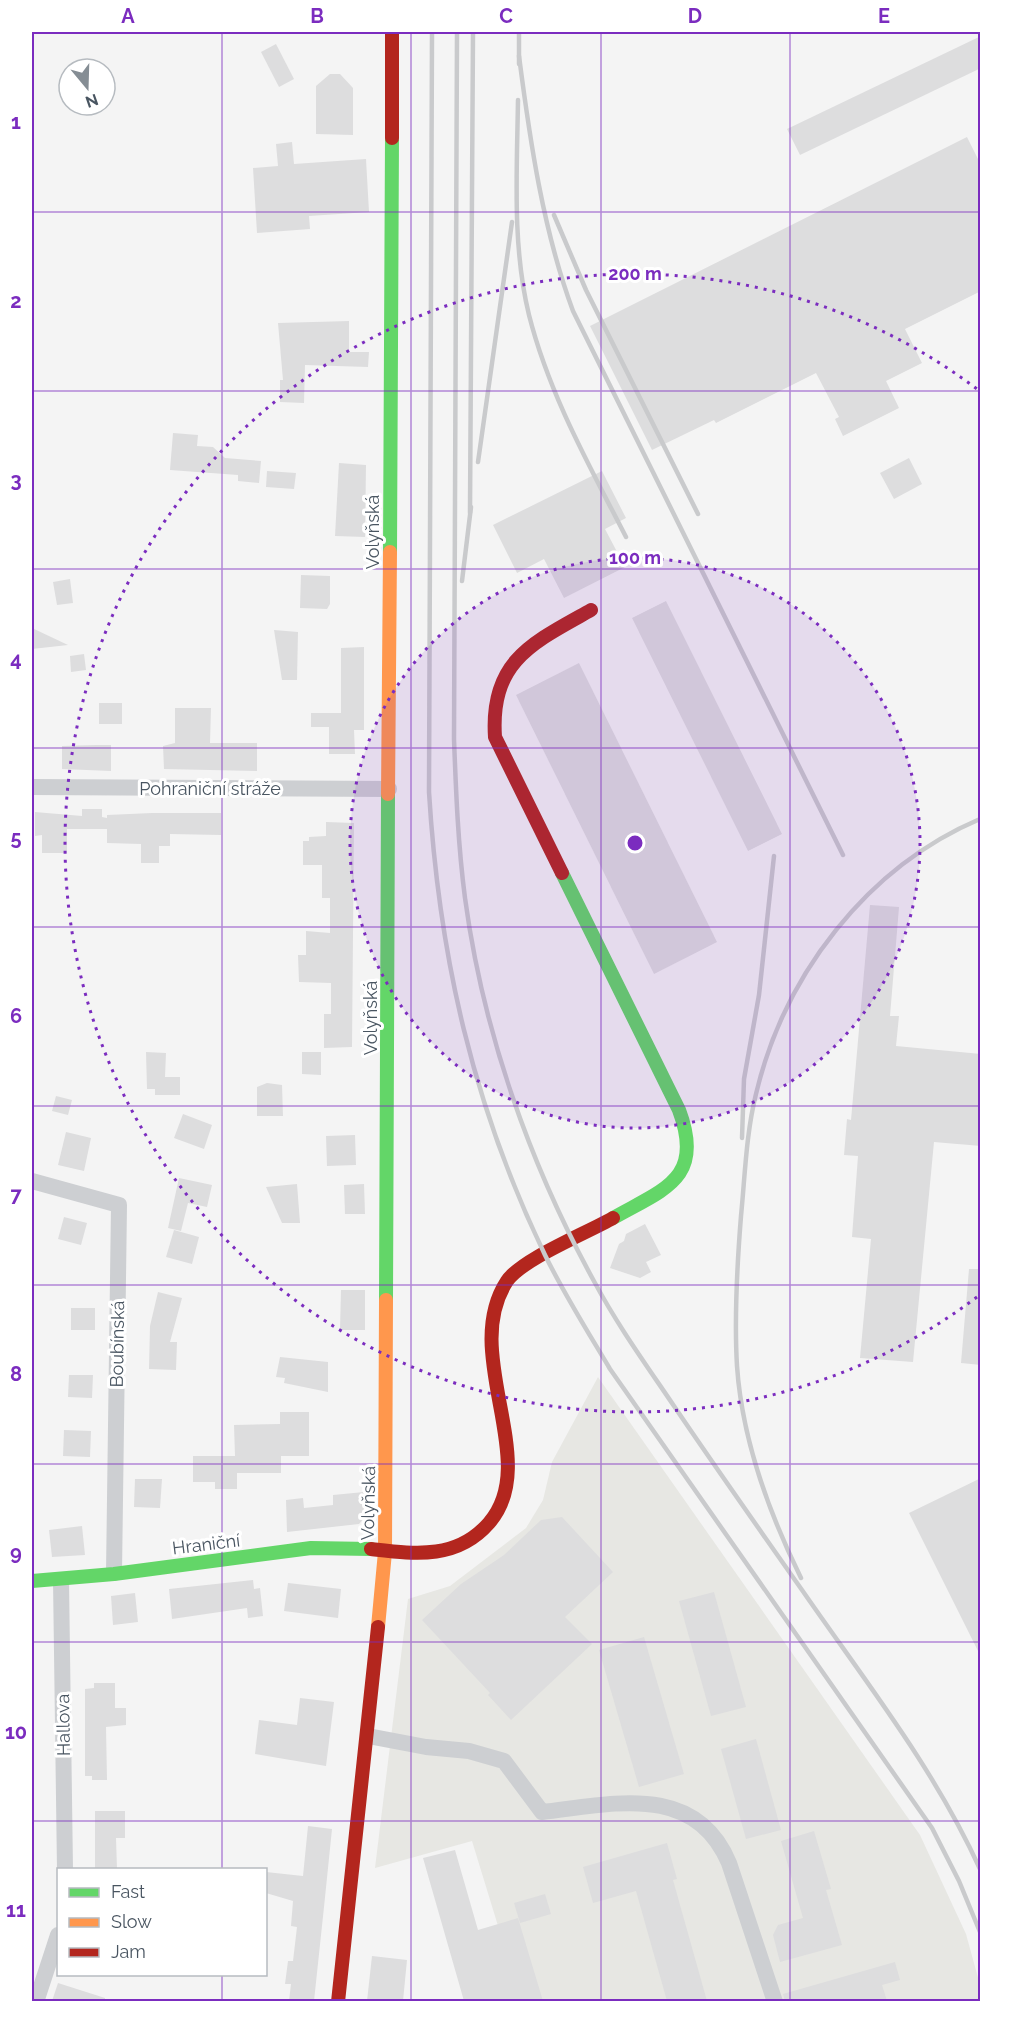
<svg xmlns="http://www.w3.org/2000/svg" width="1012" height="2033" viewBox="0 0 1012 2033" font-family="Raleway,sans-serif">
  <rect width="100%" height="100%" fill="#f4f4f4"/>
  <path fill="#e7e7e3" d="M598 1377 920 1835 966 1934 980 1985V2001H521L472 1841 375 1868 408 1599 450 1586 526 1528 543 1500 552 1462Z"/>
  <g fill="#ddddde">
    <path d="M981 36V68L800 155 787 129Z"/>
    <path d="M276 44 294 79 279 87 261 52Z"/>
    <path d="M330 74H340L353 88V135L316 134V86Z"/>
    <path d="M967 137 981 165V291L905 329 922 363 886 381 899 408 843 436 835 419 839 417 816 373 716 423 714 420 652 450 590 326Z"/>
    <path d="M292 142 294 164 366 159 369 212 309 216 310 229 257 233 253 168 278 166 276 144Z"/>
    <path d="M349 321V352H369L368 367 305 365 304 403 280 402V380H283L278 323Z"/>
    <path d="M173 433 198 435 197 446 213 447 225 458 261 461 259 483 238 481V475L170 470Z"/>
    <path d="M909 458 922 484 894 499 880 473Z"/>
    <path d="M339 463 366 465 365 537 335 536Z"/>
    <path d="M267 471 296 473 294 489 266 487Z"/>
    <path d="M602 471 626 518 605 529 625 567 564 598 544 559 517 573 493 525Z"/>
    <path d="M301 575 330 576V604L327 609 300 608Z"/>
    <path d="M70 579 73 603 57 605 53 582Z"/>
    <path d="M666 601 782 834 748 851 632 618Z"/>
    <path d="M32 628 68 645 32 649Z"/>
    <path d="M274 630 298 632 297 680H282Z"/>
    <path d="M364 647V730H354L355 754H329V727H311V713H341V648Z"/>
    <path d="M84 654 86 670 71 672 70 656Z"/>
    <path d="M579 663 717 942 654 974 516 695Z"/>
    <rect x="99" y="703" width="23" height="21"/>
    <path d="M175 708H211L210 743H257V771L164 769 163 746 175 743Z"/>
    <path d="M96 745H111V771L62 769V746Z"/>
    <path d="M82 809H102V817L107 818V815L152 813H221V835L170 834V846H159V863H141V844L107 843V829H67V853H42V835L35 836V812L82 816Z"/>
    <path d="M326 822 354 823 352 1047 324 1048V1014H331V983L299 982 298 955H306V931L330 933V898H322V865H303V841H309V837L326 836Z"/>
    <path d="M870 905 899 907 890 1016H899L896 1046 981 1054V1146L934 1142 913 1362 860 1358 871 1239 852 1237 858 1156 844 1155 847 1119 851 1120Z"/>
    <path d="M146 1052 166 1053 165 1077H180V1095H155V1089H147Z"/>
    <path d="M302 1052H321V1075L302 1074Z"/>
    <path d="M267 1083 282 1085 283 1116H257V1087Z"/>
    <path d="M56 1096 72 1100 68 1115 52 1111Z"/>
    <path d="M183 1114 212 1125 204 1149 174 1138Z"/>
    <path d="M66 1132 91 1138 84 1171 58 1165Z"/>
    <path d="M355 1135 356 1165 327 1166 326 1136Z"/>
    <path d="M179 1178 212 1185 207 1207 188 1203 181 1231 168 1228Z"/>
    <path d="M297 1184 300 1223H282L266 1187Z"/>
    <path d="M364 1184 365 1214H345L344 1185Z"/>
    <path d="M64 1217 87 1223 81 1245 58 1239Z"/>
    <path d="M645 1224 661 1255 646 1262 651 1272 640 1278 610 1268 619 1244 624 1241 626 1234Z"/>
    <path d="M174 1230 199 1237 192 1264 166 1257Z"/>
    <path d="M969 1269H981V1365L961 1363Z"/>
    <path d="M341 1290H365V1330H340Z"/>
    <path d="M158 1292 182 1298 170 1342H177L176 1370 149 1369 150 1326Z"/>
    <rect x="71" y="1308" width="24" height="22"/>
    <path d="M280 1357 328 1362V1392L284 1383 285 1378 276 1377Z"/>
    <path d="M69 1375H93L92 1398 68 1397Z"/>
    <path d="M280 1412H309V1456H281V1473H237V1489H215V1482H193V1456H235L234 1425 280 1424Z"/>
    <path d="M64 1430 91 1431 90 1457 63 1456Z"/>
    <path d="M981 1478V1657L909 1513Z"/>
    <path d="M135 1479H162L160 1508 134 1507Z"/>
    <path d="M364 1492V1518L359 1524 287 1532 286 1500 303 1498 304 1508 333 1505V1495Z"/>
    <path d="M562 1517 613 1572 565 1617 592 1644 511 1720 488 1695 490 1693 422 1620 461 1584 504 1555 541 1520Z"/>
    <path d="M82 1526 85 1555 52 1557 49 1530Z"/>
    <path d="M253 1580 254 1589 260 1588 263 1616 248 1618 247 1608 172 1619 169 1589Z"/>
    <path d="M288 1583 341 1589 338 1618 284 1611Z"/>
    <path d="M714 1592 746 1707 711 1716 679 1601Z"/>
    <path d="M135 1593 138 1622 113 1625 111 1596Z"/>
    <path d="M644 1637 684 1774 639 1787 599 1650Z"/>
    <path d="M94 1683H115V1708H126V1725L106 1727 107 1780H92V1776H85V1689L94 1688Z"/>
    <path d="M300 1698 334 1702 326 1766 255 1754 259 1720 297 1725Z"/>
    <path d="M756 1739 781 1830 746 1839 721 1749Z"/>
    <path d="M95 1811H125V1838H116L117 1869H95Z"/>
    <path d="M308 1826 332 1829 324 1907 314 2001H289L291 1984H285L288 1961H293L297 1927 291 1926 293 1901 266 1893V1872L303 1876Z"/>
    <path d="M814 1831 831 1889 826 1890 842 1945 780 1962 773 1935 778 1925 803 1918 781 1841Z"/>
    <path d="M667 1843 677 1879 673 1880 707 2001H667L636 1891 593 1903 583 1867Z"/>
    <path d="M455 1850 478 1930 518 1918 543 2001H464L423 1858Z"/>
    <path d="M545 1894 551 1914 520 1923 514 1903Z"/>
    <path d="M372 1956 407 1960 403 2001H367Z"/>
    <path d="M895 1962 900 1980 882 1985 887 2001H785L783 1994Z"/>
    <path d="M58 1983 105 1998V2001H52Z"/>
  </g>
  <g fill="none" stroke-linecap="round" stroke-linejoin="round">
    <g stroke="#cdcfd2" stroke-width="16">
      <path d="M32 787 389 789"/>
      <path d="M32 1181 119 1205 114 1573"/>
      <path d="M61 1580 65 1870"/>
      <path d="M368 1736 426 1747 469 1751 504 1761 542 1812C613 1804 695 1782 729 1863L775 2002"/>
      <path d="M36 2002 58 1935"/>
    </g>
    <g stroke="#63d668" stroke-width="14">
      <path d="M390 552 392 138"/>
      <path d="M562 873 679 1110C705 1179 664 1189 613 1218"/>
      <path d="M386 1300 388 794"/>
      <path d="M32 1581 114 1574 311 1548 371 1549"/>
    </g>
    <g stroke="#ff974d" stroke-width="14">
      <path d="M388 794 390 552"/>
      <path d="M378 1627 385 1552 386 1300"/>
    </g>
    <g stroke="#b3261e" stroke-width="14">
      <path d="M392 138V32"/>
      <path d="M562 873 495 737C490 661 532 643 591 610"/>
      <path d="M371 1549C415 1554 457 1560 489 1523 543 1461 459 1354 507 1281 522 1259 587 1233 613 1218"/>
      <path d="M338 2002 378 1627"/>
    </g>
    <g stroke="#c9cacc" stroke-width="4.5">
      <path d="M432 32 429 792C439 956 473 1106 545 1255 564 1294 588 1332 610 1369L932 1828 959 1881 980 1932"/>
      <path d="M457 32 454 739C456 792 458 845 465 898 483 1032 530 1165 595 1283 618 1326 647 1366 674 1406 716 1468 759 1529 802 1590 865 1681 934 1768 980 1869"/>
      <path d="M519 56C530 141 543 230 573 311L843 855"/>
      <path d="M519 64V32"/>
      <path d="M518 100C517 171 512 246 529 315 549 394 589 465 626 537"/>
      <path d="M554 215 586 290 698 514"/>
      <path d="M478 462 512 222"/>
      <path d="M470 513 473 32"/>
      <path d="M462 581 471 507"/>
      <path d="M742 1138 744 1079 759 995 774 856"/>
      <path d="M801 1578C769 1513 742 1439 737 1366 734 1316 737 1266 741 1216 745 1176 746 1134 756 1094 784 975 867 867 980 819"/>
    </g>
  </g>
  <path fill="none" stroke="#7b2cbf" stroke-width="1.5" stroke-opacity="0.55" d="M222 32V1870M411 32V2002M601 32V2002M790 32V2002M32 212H980M32 391H980M32 569H980M32 748H980M32 927H980M32 1106H980M32 1285H980M32 1464H980M32 1642H980M32 1821H980M222 1974V2002"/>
  <circle cx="635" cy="843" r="285" fill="#7b2cbf" fill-opacity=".12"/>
  <g fill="none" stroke="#7b2cbf" stroke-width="3" stroke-dasharray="3 6">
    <circle cx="635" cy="843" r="285"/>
    <path d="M977 1297A569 569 0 1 1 977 389"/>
  </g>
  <g text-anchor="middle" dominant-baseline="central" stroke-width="6" stroke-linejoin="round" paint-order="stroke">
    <g font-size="18" fill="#495561" stroke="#fff">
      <text transform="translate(372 532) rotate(-90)">Volyňská</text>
      <text x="210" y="788">Pohraniční stráže</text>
      <text transform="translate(370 1018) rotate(-90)">Volyňská</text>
      <text transform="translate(117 1344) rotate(-89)">Boubínská</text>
      <text transform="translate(368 1503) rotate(-89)">Volyňská</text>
      <text transform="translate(206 1544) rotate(-7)">Hraniční</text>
      <text transform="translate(63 1725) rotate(-91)">Hallova</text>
    </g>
  </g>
  <circle cx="635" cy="843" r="9" fill="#7b2cbf" stroke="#fff" stroke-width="3"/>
  <g font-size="18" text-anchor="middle" font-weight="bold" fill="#7b2cbf" stroke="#fff" stroke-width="6" stroke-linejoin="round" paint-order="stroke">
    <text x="635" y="280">200 m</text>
    <text x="635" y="564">100 m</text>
  </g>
  <rect width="1012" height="2033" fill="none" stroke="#ffffff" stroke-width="66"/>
  <rect x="57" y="1868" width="210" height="108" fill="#ffffff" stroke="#b6bbc0" stroke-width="1.5"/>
  <rect x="69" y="1888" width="30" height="9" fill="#63d668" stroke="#b6bbc0" stroke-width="1.5"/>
  <text x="111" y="1898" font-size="18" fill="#495561">Fast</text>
  <rect x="69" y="1918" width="30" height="9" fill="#ff974d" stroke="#b6bbc0" stroke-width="1.5"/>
  <text x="111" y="1928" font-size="18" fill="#495561">Slow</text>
  <rect x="69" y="1948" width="30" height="9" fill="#b3261e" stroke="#b6bbc0" stroke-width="1.5"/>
  <text x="111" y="1958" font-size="18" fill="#495561">Jam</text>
  <g transform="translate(87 87) rotate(161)"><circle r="28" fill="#ffffff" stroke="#b6bbc0" stroke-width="1.5"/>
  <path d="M0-4.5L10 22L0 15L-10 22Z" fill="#858d94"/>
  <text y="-9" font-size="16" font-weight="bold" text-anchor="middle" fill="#495561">N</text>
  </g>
  <rect x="33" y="33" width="946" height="1967" fill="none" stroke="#7b2cbf" stroke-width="2"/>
  <g font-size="20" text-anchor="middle" font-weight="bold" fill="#7b2cbf">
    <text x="128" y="23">A</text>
    <text x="317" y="23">B</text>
    <text x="506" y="23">C</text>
    <text x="695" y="23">D</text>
    <text x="884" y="23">E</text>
    <text x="16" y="129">1</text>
    <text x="16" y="308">2</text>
    <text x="16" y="487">3</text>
    <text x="16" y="666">4</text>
    <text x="16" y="845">5</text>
    <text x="16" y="1023">6</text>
    <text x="16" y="1202">7</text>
    <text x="16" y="1381">8</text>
    <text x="16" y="1560">9</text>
    <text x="16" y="1739">10</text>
    <text x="16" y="1917">11</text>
  </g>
</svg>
